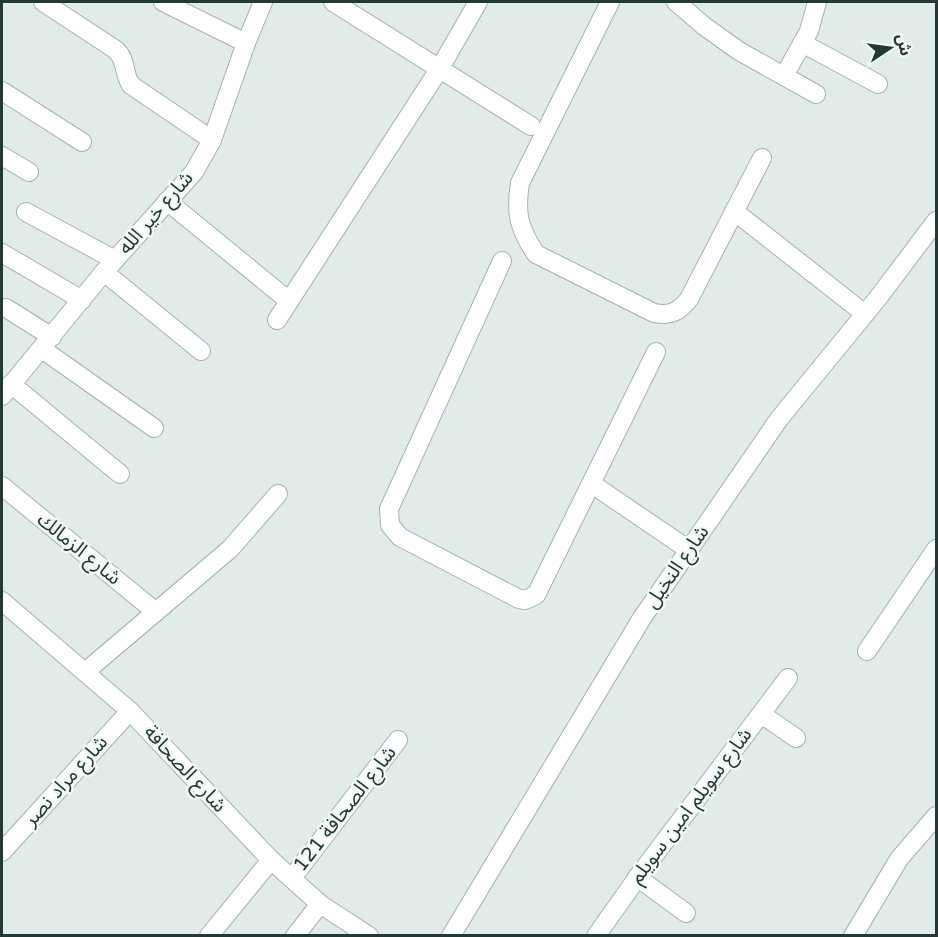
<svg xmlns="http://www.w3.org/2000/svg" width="938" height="937" viewBox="0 0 938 937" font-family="'Varela Round','Noto Sans Arabic',sans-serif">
  <rect width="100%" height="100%" fill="#e1ebe7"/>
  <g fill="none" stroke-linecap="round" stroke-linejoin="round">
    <defs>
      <g id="minor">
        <path d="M43 2 116 50C127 60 123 74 131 85L212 140"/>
        <path d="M163 2 246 43"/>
        <path d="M333 2 531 126"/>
        <path d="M610 2 520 183C515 213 519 229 536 254L654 313C670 316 679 312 689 299L762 158"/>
        <path d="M676 2 704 26 739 51 816 94"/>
        <path d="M802 43 878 84"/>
        <path d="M784 76 809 31 817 2"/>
        <path d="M2 91 82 142"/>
        <path d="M2 156 29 172"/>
        <path d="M167 201 289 301"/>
        <path d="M734 211 865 314"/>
        <path d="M26 212 115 260"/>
        <path d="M2 253 82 300"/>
        <path d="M502 261 389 509 390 525 400 537 519 599 525 600 536 595 656 352"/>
        <path d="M104 272 201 351"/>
        <path d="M6 308 52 337"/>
        <path d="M277 320 440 68 478 2"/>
        <path d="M42 349 154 428"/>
        <path d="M11 384 120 474"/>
        <path d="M2 396 104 272 194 172 212 140 246 43 263 2"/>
        <path d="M592 484 689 550"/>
        <path d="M2 486 156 612"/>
        <path d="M2 601 130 711 271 860 320 904 369 936"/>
        <path d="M867 651 936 549"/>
        <path d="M85 672 230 549 278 494"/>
        <path d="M761 714 796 738"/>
        <path d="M2 852 130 711"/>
        <path d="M637 877 686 913"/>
        <path d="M292 878 398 740"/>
        <path d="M209 936 271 860"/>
        <path d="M295 936 320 904"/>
        <path d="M451 936 642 618 779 419 878 298 936 221"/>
        <path d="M596 936 640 874 788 678"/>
        <path d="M853 936 899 859 936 816"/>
      </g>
    </defs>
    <use href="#minor" stroke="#a4b2ae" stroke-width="20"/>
    <use href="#minor" stroke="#fff" stroke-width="18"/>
  </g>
  <g text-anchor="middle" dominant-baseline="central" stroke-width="5" stroke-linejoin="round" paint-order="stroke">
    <g font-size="20" fill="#223a35" stroke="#f1f8f5">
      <text transform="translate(156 213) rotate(-49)">شارع خير الله</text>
      <text transform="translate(79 549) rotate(39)">شارع الزمالك</text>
      <text transform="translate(677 567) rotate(-55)">شارع النخيل</text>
      <text transform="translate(185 769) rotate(47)">شارع الصحافة</text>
      <text transform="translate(66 781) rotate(-48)">شارع مراد نصر</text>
      <text transform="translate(691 806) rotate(-53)">شارع سويلم امين سويلم</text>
      <text transform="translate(345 809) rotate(-52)">شارع الصحافة 121</text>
    </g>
  </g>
  <rect width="938" height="937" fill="none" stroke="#223a35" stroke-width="6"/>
  <g transform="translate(890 48) rotate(77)" stroke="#f1f8f5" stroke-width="4.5" paint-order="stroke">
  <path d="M0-4.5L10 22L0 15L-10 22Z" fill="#223a35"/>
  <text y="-9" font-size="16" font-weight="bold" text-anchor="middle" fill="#223a35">ش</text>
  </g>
</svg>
